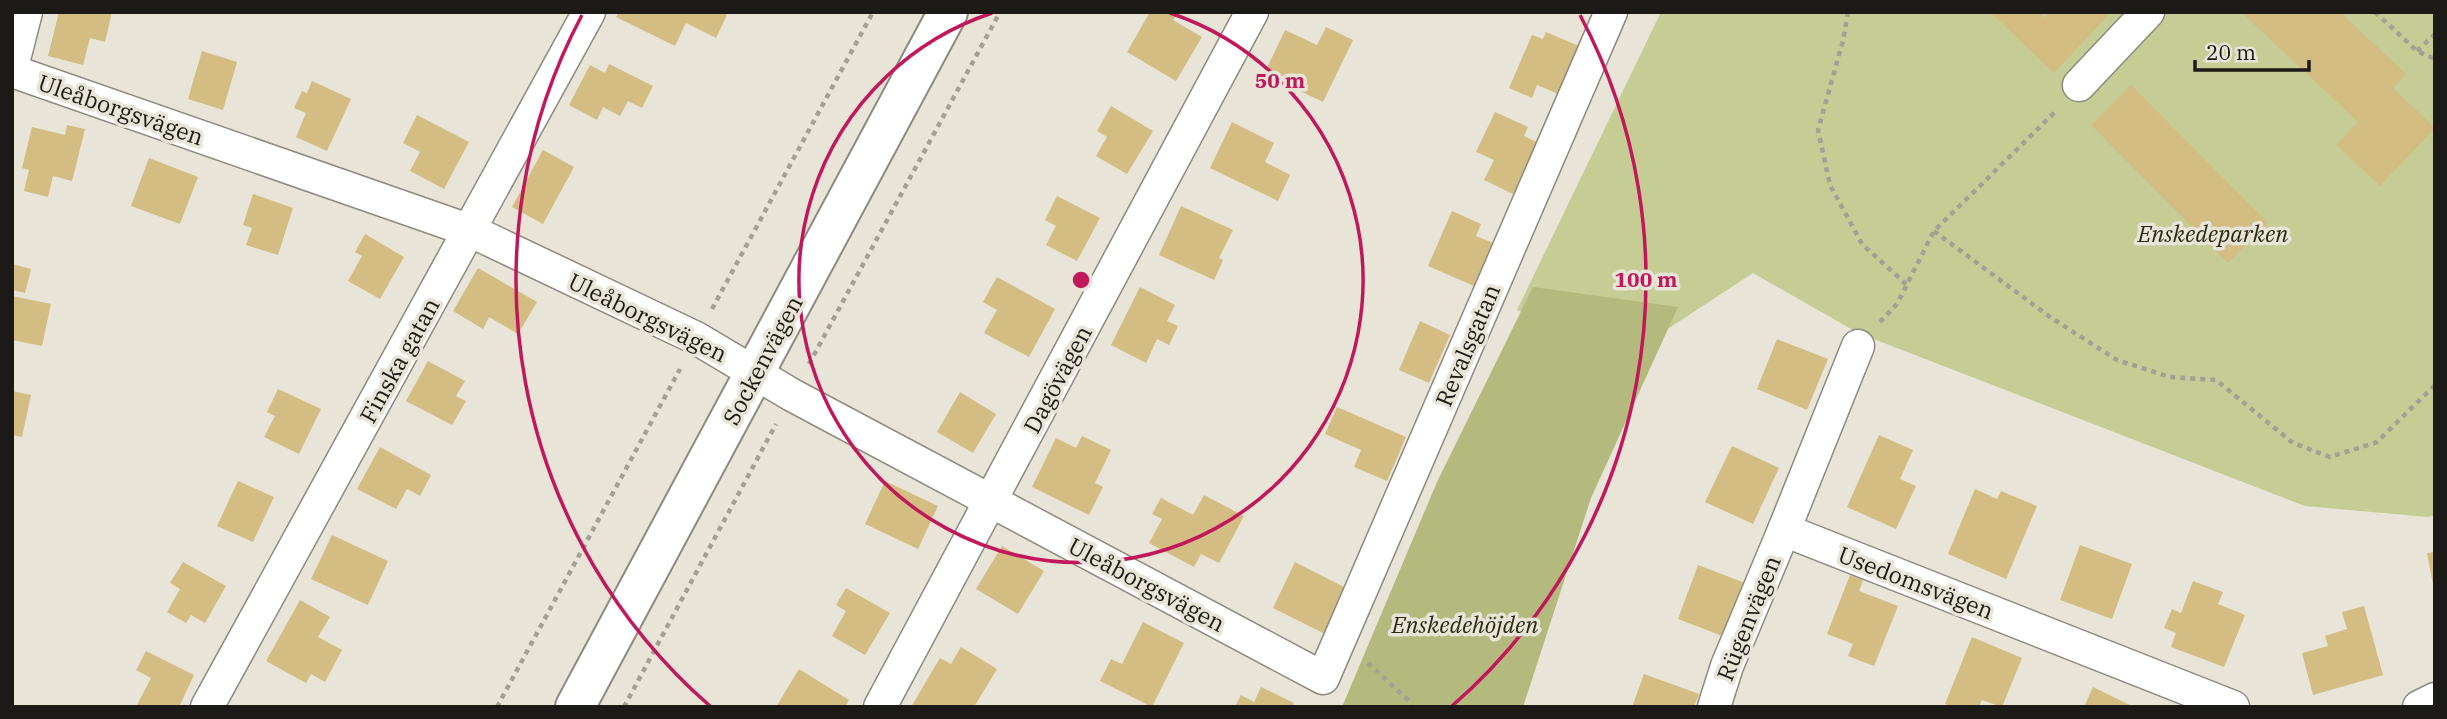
<svg xmlns="http://www.w3.org/2000/svg" width="2447" height="719" viewBox="0 0 2447 719" font-family="'IBM Plex Serif',serif">
  <rect width="100%" height="100%" fill="#e8e4d8"/>
  <path fill="#c5cc94" d="M1661 12H2435V515L2428 517 2305 506 1858 333 1753 273 1654 338 1605 337 1517 310Z"/>
  <path fill="#b4ba7d" d="M1533 287 1678 307 1591 498 1523 707H1342L1437 482Z"/>
  <g fill="#d4bd82">
    <path d="M59 12H112L105 42 90 38 83 65 48 56Z"/>
    <path d="M619 12H721L727 15 716 38 686 23 675 46 616 17Z"/>
    <path d="M1150 12H1178L1173 20 1202 37 1176 81 1127 52Z"/>
    <path d="M1990 12H2039L2045 18 2050 12H2111L2054 73Z"/>
    <path d="M2241 12H2340L2406 74 2393 88 2435 128 2380 186 2336 145 2358 122Z"/>
    <path d="M1326 27 1353 40 1323 102 1264 74 1285 30 1317 45Z"/>
    <path d="M1546 32 1579 46 1558 94 1537 85 1532 98 1509 88 1532 35 1543 39Z"/>
    <path d="M202 51 237 62 223 110 188 99Z"/>
    <path d="M609 64 653 86 642 108 628 101 620 116 603 107 597 120 569 105 590 65 605 73Z"/>
    <path d="M312 81 351 99 327 151 296 137 306 113 294 108 302 91 307 93Z"/>
    <path d="M2131 85 2268 223 2228 263 2091 125Z"/>
    <path d="M1111 106 1153 131 1127 174 1096 156 1107 137 1097 131Z"/>
    <path d="M1495 112 1528 127 1524 136 1539 143 1515 195 1484 180 1494 160 1476 152Z"/>
    <path d="M417 115 469 142 444 189 410 171 420 152 403 143Z"/>
    <path d="M1232 122 1274 143 1265 162 1290 175 1278 201 1210 168Z"/>
    <path d="M67 125 85 129 72 181 53 176 48 197 24 191 29 170 22 168 32 127 65 135Z"/>
    <path d="M543 150 574 167 543 224 512 207Z"/>
    <path d="M149 158 198 177 180 224 131 206Z"/>
    <path d="M253 194 293 208 278 255 246 245 252 228 243 225Z"/>
    <path d="M1057 196 1100 218 1077 261 1046 245 1056 226 1045 220Z"/>
    <path d="M1181 206 1233 230 1219 258 1223 260 1214 280 1159 255Z"/>
    <path d="M1452 211 1481 224 1476 236 1493 243 1474 286 1428 266Z"/>
    <path d="M365 234 404 257 380 299 348 281 362 256 355 252Z"/>
    <path d="M12 264 31 269 25 293 12 290Z"/>
    <path d="M478 268 537 302 518 334 489 317 483 329 453 311Z"/>
    <path d="M997 277 1055 309 1029 357 984 333 997 310 983 302Z"/>
    <path d="M1140 287 1175 305 1167 321 1178 326 1169 345 1157 339 1146 363 1111 345Z"/>
    <path d="M12 296 51 304 42 346 12 340Z"/>
    <path d="M1420 321 1450 335 1429 383 1399 370Z"/>
    <path d="M1777 339 1828 359 1807 410 1757 389Z"/>
    <path d="M428 361 465 381 456 396 466 401 452 425 406 401Z"/>
    <path d="M278 389 321 409 299 454 264 437 275 416 267 412Z"/>
    <path d="M12 391 31 395 22 437 12 435Z"/>
    <path d="M960 392 996 414 973 453 937 432Z"/>
    <path d="M1337 407 1406 437 1387 481 1354 467 1361 450 1325 434Z"/>
    <path d="M1879 435 1913 450 1900 479 1916 486 1896 529 1847 507Z"/>
    <path d="M1082 436 1111 450 1095 483 1103 487 1089 515 1032 487 1056 438 1076 448Z"/>
    <path d="M1732 446 1779 468 1753 524 1705 502Z"/>
    <path d="M380 447 431 475 420 496 407 489 396 509 357 489Z"/>
    <path d="M238 481 274 497 253 542 217 526Z"/>
    <path d="M885 481 938 506 918 549 865 524Z"/>
    <path d="M1975 489 1997 499 2001 491 2037 506 2006 579 1948 554Z"/>
    <path d="M1204 495 1244 516 1219 563 1201 554 1194 567 1149 543 1162 519 1152 514 1161 498 1193 515Z"/>
    <path d="M332 535 388 561 368 605 311 579Z"/>
    <path d="M2080 545 2132 564 2112 619 2060 600Z"/>
    <path d="M1002 546 1044 571 1018 614 976 589Z"/>
    <path d="M2435 552V584H2433L2427 553Z"/>
    <path d="M183 562 226 586 205 623 191 615 186 623 167 612 180 589 170 583Z"/>
    <path d="M1295 562 1348 589 1325 634 1273 608Z"/>
    <path d="M1698 565 1745 583 1725 637 1678 619Z"/>
    <path d="M1850 575 1863 580 1859 591 1898 606 1874 666 1848 656 1853 644 1827 634Z"/>
    <path d="M2193 581 2223 592 2218 604 2245 615 2224 667 2171 647 2176 633 2164 628 2172 609 2181 613Z"/>
    <path d="M846 588 890 613 865 655 832 636 846 611 836 605Z"/>
    <path d="M300 600 330 617 318 637 342 650 325 682 311 674 306 683 266 661Z"/>
    <path d="M2364 606 2383 675 2313 695 2302 653 2328 646 2325 636 2347 629 2342 612Z"/>
    <path d="M1143 622 1184 643 1152 707 1100 681 1111 659 1122 664Z"/>
    <path d="M1972 637 2022 658 2002 707 1982 700 1979 707H1952L1945 704Z"/>
    <path d="M961 647 997 669 974 707H911L940 658 951 664Z"/>
    <path d="M146 651 194 675 179 707H136L151 678 136 670Z"/>
    <path d="M799 669 849 700 845 707H776Z"/>
    <path d="M1644 674 1699 694 1694 707H1632Z"/>
    <path d="M1261 687 1294 703 1292 707H1235L1241 695 1254 702Z"/>
    <path d="M2093 687 2134 707H2084Z"/>
  </g>
  <g fill="none" stroke-linecap="round" stroke-linejoin="round">
    <defs>
      <g id="minor">
        <path d="M12 67 26 12"/>
        <path d="M12 71 471 231 696 338 792 395 1323 678 1611 12"/>
        <path d="M2079 85 2148 12"/>
        <path d="M1858 346 1784 530 2233 707"/>
        <path d="M207 707 589 12"/>
        <path d="M880 707 1252 12"/>
        <path d="M1714 707 1727 666 1784 530"/>
        <path d="M2419 707 2435 699"/>
      </g>
      <path id="tertiary" d="M575 707 948 12"/>
    </defs>
    <use href="#minor" stroke="#8e8a7f" stroke-width="35"/>
    <use href="#tertiary" stroke="#8e8a7f" stroke-width="42"/>
    <g stroke="#a3a096" stroke-width="4.5" stroke-dasharray="5 5" stroke-linecap="butt">
      <path d="M1848 12 1843 41 1818 130 1830 185 1862 244 1907 285"/>
      <path d="M2375 12 2417 51 2435 59"/>
      <path d="M2417 51 2435 34"/>
      <path d="M1934 231 2050 317 2117 360 2170 377 2216 380 2293 443 2330 457 2377 442 2435 385"/>
      <path d="M712 309 873 12"/>
      <path d="M1880 322 1897 304 1934 231 2056 111"/>
      <path d="M809 364 1000 12"/>
      <path d="M1368 663 1409 701 1411 707"/>
      <path d="M497 707 680 369"/>
      <path d="M624 707 776 424"/>
    </g>
    <use href="#minor" stroke="#fff" stroke-width="32"/>
    <use href="#tertiary" stroke="#fff" stroke-width="38"/>
  </g>
  <g fill="none" stroke="#c2185b" stroke-width="3.5">
    <path d="M1170 13A282 282 0 1 1 992 13"/>
    <path d="M710 706A565 565 0 0 1 582 15M1580 15A565 565 0 0 1 1452 706"/>
  </g>
  <g text-anchor="middle" dominant-baseline="central" stroke-width="7" stroke-linejoin="round" paint-order="stroke">
    <g font-size="23" fill="#1b1a16" stroke="#e8e4d8">
      <text transform="translate(121 109) rotate(19)">Uleåborgsvägen</text>
      <text transform="translate(648 317) rotate(26)">Uleåborgsvägen</text>
      <text transform="translate(1467 345) rotate(-67)">Revalsgatan</text>
      <text transform="translate(399 360) rotate(-61)">Finska gatan</text>
      <text transform="translate(762 360) rotate(-62)">Sockenvägen</text>
      <text transform="translate(1057 379) rotate(-62)">Dagövägen</text>
      <text transform="translate(1916 582) rotate(21)">Usedomsvägen</text>
      <text transform="translate(1147 584) rotate(28)">Uleåborgsvägen</text>
      <text transform="translate(1748 618) rotate(-68)">Rügenvägen</text>
    </g>
    <g font-size="23" font-style="italic" fill="#292b10" stroke="#e8e4d8">
      <text x="2213" y="233">Enskedeparken</text>
      <text x="1465" y="624">Enskedehöjden</text>
    </g>
  </g>
  <circle cx="1081" cy="280" r="10" fill="#c2185b" stroke="#e8e4d8" stroke-width="3.5"/>
  <g font-size="21" text-anchor="middle" font-weight="bold" fill="#c2185b" stroke="#e8e4d8" stroke-width="7" stroke-linejoin="round" paint-order="stroke">
    <text x="1280" y="88">50 m</text>
    <text x="1646" y="287">100 m</text>
  </g>
  <rect width="2447" height="719" fill="none" stroke="#1b1a16" stroke-width="28"/>
  <path d="M2195 60v10h114v-10" fill="none" stroke="#1b1a16" stroke-width="3.5"/>
  <text x="2206" y="60" font-size="21" fill="#1b1a16" stroke="#e8e4d8" stroke-width="5" paint-order="stroke">20 m</text>
</svg>
